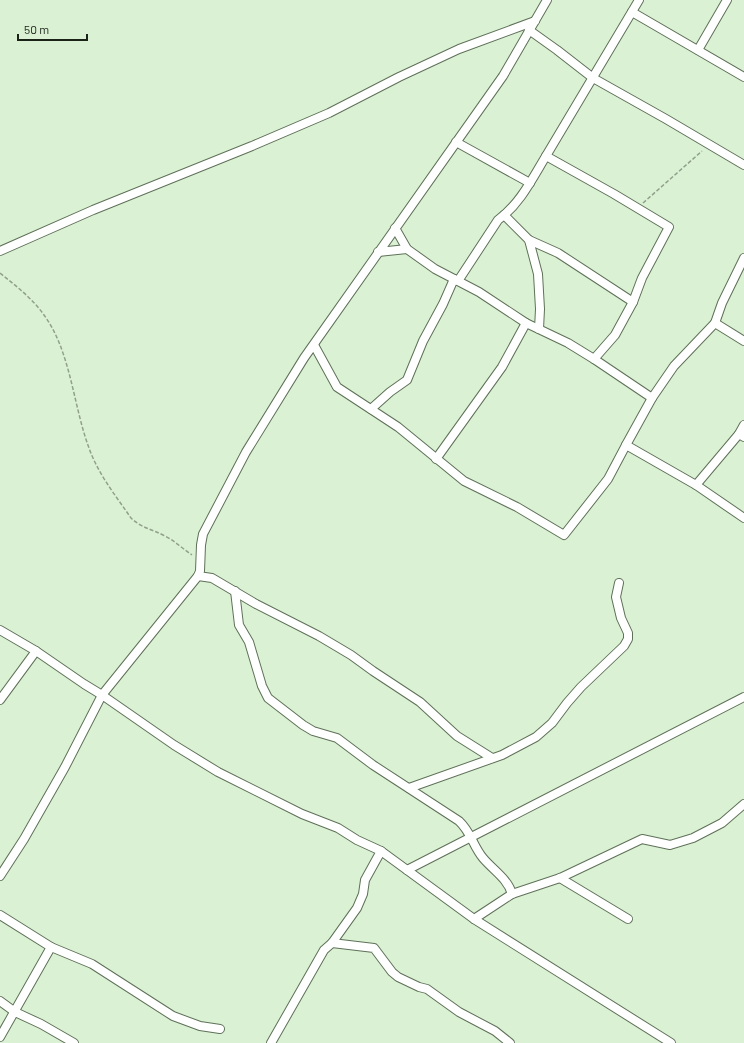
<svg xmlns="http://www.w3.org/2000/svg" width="744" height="1043" viewBox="0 0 744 1043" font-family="Barlow,sans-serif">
  <rect width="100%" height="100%" fill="#dbf1d4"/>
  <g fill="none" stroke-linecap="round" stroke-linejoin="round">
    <defs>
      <g id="street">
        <path d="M632 12 744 77"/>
        <path d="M529 30 557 50 593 78 666 119 744 165"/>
        <path d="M698 50 727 0"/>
        <path d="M456 142 530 183"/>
        <path d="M504 215 529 240 538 274 540 309 539 329"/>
        <path d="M395 228 407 249 435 269 479 292 526 323 568 343 594 359 652 398"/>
        <path d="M529 240 558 253 633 302"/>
        <path d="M0 251 93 210 252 146 329 113 399 77 459 49 535 21"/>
        <path d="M378 252 407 249"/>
        <path d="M458 281 498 220C520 204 532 179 546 156"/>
        <path d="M715 323 722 303 744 258"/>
        <path d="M314 345 337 387 398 427 464 481 517 507 564 535 608 479 626 445 696 485 744 518"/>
        <path d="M594 359 615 335 633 302 642 278 669 227 614 194 546 156 639 0"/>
        <path d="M371 409 390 392 407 380 423 341 443 304 454 279"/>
        <path d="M739 434 744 425"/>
        <path d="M626 445 652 398 674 366 715 323 744 341"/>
        <path d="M436 459 502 367 526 323"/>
        <path d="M696 485 739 434 744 437"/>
        <path d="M198 576 212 578 256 604 319 636 351 655 373 671 420 702 457 736 492 758"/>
        <path d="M235 591 239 625 249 642 262 686 268 698 303 725 313 731 337 738 373 765 459 821C471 832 473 846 483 858 493 870 508 879 512 894"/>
        <path d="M0 630 36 651 84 684 102 695 174 745 218 772 302 814 338 828 357 840 381 851 365 880 363 894 357 908 332 943 324 950 271 1043"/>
        <path d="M0 700 36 651"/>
        <path d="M409 788 502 755 536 737 552 723 567 703 581 687 624 646 628 639V633L621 618 616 597 619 583"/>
        <path d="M381 851 474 919 671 1043"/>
        <path d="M407 870 744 697"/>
        <path d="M0 876 24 839 65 767 102 695 198 576 200 571 201 545 203 534 246 452 304 358 503 76 547 0"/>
        <path d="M560 878 628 919"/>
        <path d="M0 915 51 947 0 1037"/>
        <path d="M474 919 512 894 560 878 642 839 670 845 693 838 722 823 744 804"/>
        <path d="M332 943 374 948 392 972 398 977 419 987 427 989 459 1012 495 1031 510 1043"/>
        <path d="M51 947 92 964 173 1016 200 1026 220 1029"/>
        <path d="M0 1001 15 1012 41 1024 74 1043"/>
      </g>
    </defs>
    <use href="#street" stroke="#5e7158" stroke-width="10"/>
    <g stroke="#90a18b" stroke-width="1.5" stroke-dasharray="4 2" stroke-linecap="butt">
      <path d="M643 203 702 151"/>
      <path d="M0 273C16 286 32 298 44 315 71 352 73 405 89 448 98 474 116 496 131 518 143 529 152 529 165 536 175 541 183 549 192 555"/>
    </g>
    <use href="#street" stroke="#fff" stroke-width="8"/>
  </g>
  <path d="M18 34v6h69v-6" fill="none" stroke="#1b2218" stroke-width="2"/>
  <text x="24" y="34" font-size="12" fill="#1b2218" stroke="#dbf1d4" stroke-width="3" paint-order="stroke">50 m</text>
</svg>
